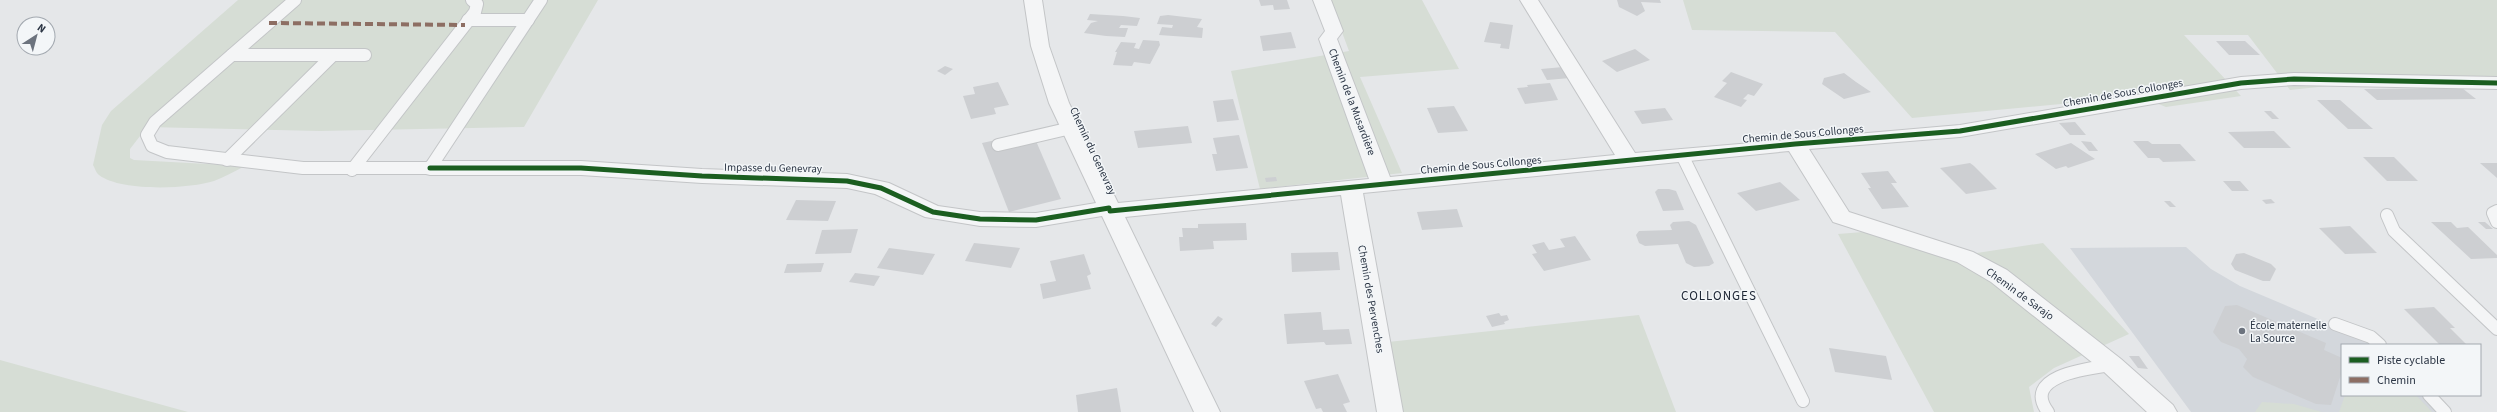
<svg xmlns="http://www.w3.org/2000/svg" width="2497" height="412" viewBox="0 0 2497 412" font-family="'Source Sans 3',sans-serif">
  <rect width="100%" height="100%" fill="#e5e7e9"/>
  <path fill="#d3d7dc" d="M2186 247 2211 269 2240 286 2379 345H2342V395H2426L2442 412H2191L2070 248Z"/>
  <g fill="#d6ddd5">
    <path d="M238 0H598L524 127 319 131 147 127 130 149V158L134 160 245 166C235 171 224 177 214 181 189 189 121 192 99 175 96 173 95 168 93 165L102 125 111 111Z"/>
    <path d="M1330 0H1422L1459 69 1360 77 1402 173 1260 189 1231 71 1349 51Z"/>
    <path d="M1683 0H2497V80H2384L2290 90 2248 35H2184L2241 96 2166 107 2128 92 2061 104 1912 118 1835 32 1692 30Z"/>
    <path d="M1863 232 1944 258 2043 243 2129 334 2054 368 2029 387 2034 412H1934L1838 234Z"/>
    <path d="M1639 315 1676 412H1400L1388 342Z"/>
    <path d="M0 360 188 412H0Z"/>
    <path d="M2345 395H2416L2432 412H2339Z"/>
    <path d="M2262 402 2294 404 2322 412H2255Z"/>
  </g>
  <g fill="#cdcfd2">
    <path d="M1259 0H1287L1290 9 1274 10 1273 5 1261 6Z"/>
    <path d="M1617 0H1660L1661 3 1641 2 1645 11 1637 16 1619 7Z"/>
    <path d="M1090 14 1123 16 1140 18 1137 26 1121 25 1119 28H1128L1125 37 1106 36 1084 33 1091 23 1098 21 1087 20Z"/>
    <path d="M1168 15 1202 19 1197 27 1203 28 1202 38 1159 35 1162 27 1172 28 1173 25 1157 24 1160 16Z"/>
    <path d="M1490 22 1513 25 1509 49 1500 48 1501 44 1484 42Z"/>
    <path d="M1291 32 1296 48 1263 51 1260 36Z"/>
    <path d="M1143 40 1159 41 1160 45 1150 64 1134 62 1132 66 1113 65 1117 52H1115L1121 42 1136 43 1134 48 1139 49Z"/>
    <path d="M2216 41H2245L2260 55H2229Z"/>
    <path d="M1635 49 1650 60 1617 72 1602 61Z"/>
    <path d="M945 66 953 69 945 75 937 71Z"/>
    <path d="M1563 67 1570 78 1547 80 1541 69Z"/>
    <path d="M1731 72 1763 84 1754 96 1748 94 1743 99 1747 100 1741 107 1714 97 1727 83 1722 81Z"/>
    <path d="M1844 73 1856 82 1871 92 1844 99 1822 84 1824 78Z"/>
    <path d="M998 82 1009 105 994 108 996 114 971 119 963 96 975 94 973 87Z"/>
    <path d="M1550 83 1558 100 1525 104 1517 88 1528 87 1527 85Z"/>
    <path d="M2462 88 2476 99 2377 100 2364 89Z"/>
    <path d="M1233 99 1239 120 1217 122 1213 101Z"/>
    <path d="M2317 100H2340L2373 129H2348Z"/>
    <path d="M1454 106 1468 131 1438 133 1427 108Z"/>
    <path d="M1665 108 1673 120 1642 124 1634 111Z"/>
    <path d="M2264 111H2271L2279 119H2272Z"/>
    <path d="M2075 122 2086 135H2070L2059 123Z"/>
    <path d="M1188 126 1192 143 1138 148 1134 131Z"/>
    <path d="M2274 131 2291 148H2244L2228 132Z"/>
    <path d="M1239 135 1248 168 1216 171 1212 154H1217L1213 138Z"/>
    <path d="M996 140 1036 141 1061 199 1009 212 982 143Z"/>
    <path d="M2081 141 2091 142 2098 151H2089Z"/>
    <path d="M2133 141H2148L2152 144H2180L2196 161 2163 162 2159 158H2148Z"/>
    <path d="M2071 143 2095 159 2068 168 2066 166 2056 169 2035 154Z"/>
    <path d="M2363 157H2394L2418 181H2387Z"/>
    <path d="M1970 163 1974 166 1997 189 1966 194 1940 168Z"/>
    <path d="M2480 163H2497V178Z"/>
    <path d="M1888 171 1897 183H1891L1909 207 1882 209 1868 188H1871L1861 173Z"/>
    <path d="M1276 177 1277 181 1266 182 1265 178Z"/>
    <path d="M2223 181H2240L2249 191H2232Z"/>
    <path d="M1780 182 1800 200 1756 211 1737 193Z"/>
    <path d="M1658 189H1669L1676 191 1684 210 1663 211 1655 192Z"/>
    <path d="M2271 199 2275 203 2266 204 2262 200Z"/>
    <path d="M796 200 836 201 828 221 786 220Z"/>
    <path d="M2164 201H2170L2176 207H2170Z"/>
    <path d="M1457 209 1463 227 1422 230 1417 212Z"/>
    <path d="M1689 221 1696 225 1714 263 1709 266 1694 267 1686 263 1678 244 1645 246 1639 243 1636 235 1639 231 1672 230 1670 225 1673 222Z"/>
    <path d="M2431 222H2451L2457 228 2468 227 2497 255V258L2471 259Z"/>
    <path d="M2478 222H2485L2493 229H2486Z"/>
    <path d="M1246 223 1247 240 1213 241 1214 249 1180 251 1179 237H1183L1182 228H1198V224Z"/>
    <path d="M2350 226 2377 253 2345 254 2319 228Z"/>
    <path d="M858 229 851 253 815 254 822 230Z"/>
    <path d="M1575 236 1591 260 1544 271 1532 254 1537 253 1532 245 1544 242 1549 250 1565 247 1560 239Z"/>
    <path d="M974 243 1020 248 1011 268 965 261Z"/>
    <path d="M889 248 935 254 923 275 877 268Z"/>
    <path d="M1338 252 1340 270 1292 272 1291 253Z"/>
    <path d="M2244 253 2271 264 2276 269 2270 281H2263L2235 270 2231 264 2236 254Z"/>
    <path d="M1084 254 1091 274 1087 276 1091 289 1043 299 1040 284 1056 281 1050 261Z"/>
    <path d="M824 263 821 272 784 273 787 264Z"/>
    <path d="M855 273 880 276 874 286 849 282Z"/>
    <path d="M2237 305 2326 343 2324 350 2342 358V371L2331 405 2316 404 2253 377 2243 367 2247 359 2239 349 2221 342 2213 332 2225 306Z"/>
    <path d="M2434 307 2455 328H2450L2467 345H2440L2404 309Z"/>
    <path d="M1321 312 1323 330 1349 329 1352 344 1326 345 1324 342 1287 344 1284 314Z"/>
    <path d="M1499 313 1501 316 1507 315 1509 320 1504 322 1505 324 1492 327 1486 316Z"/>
    <path d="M1218 316 1223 319 1216 327 1211 324Z"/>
    <path d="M1829 348 1886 356 1892 380 1835 372Z"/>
    <path d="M2129 356H2139L2148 369 2138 368Z"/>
    <path d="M1338 374 1350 402 1343 404 1347 412H1323L1321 408 1316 409 1304 381Z"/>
    <path d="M1117 388 1121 412H1078L1076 395Z"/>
  </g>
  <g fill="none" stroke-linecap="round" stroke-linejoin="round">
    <defs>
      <g id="service">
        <path d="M295 0 155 122 147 135 152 146 167 152 303 168H430L541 0"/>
        <path d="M468 20H528"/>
        <path d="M232 55H365"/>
        <path d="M998 145 1071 128"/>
        <path d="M1682 155 1803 401"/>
        <path d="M227 160 331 57"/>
        <path d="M352 170 475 12 477 4 472 0"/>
        <path d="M2497 211 2493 213 2497 222"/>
        <path d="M2387 215 2394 231 2497 329"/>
        <path d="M2335 324 2371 337 2380 345"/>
        <path d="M2429 395 2445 412"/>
        <path d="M2048 412C2020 375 2092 368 2112 365"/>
      </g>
      <path id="minor" d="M1024 0H1042L1049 46 1069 103 1118 203 1369 179 1319 39 1325 31 1313 0H1331L1343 31 1337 39 1390 177 1615 155 1520 0H1538L1635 153 1960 125 2241 77 2294 73 2497 77V89L2294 85 2241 89 1960 137 1809 149 1849 212 1973 252 2007 270 2121 359 2173 405 2177 412H2147L2103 371 1991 282 1957 262 1833 222 1789 151 1363 193 1403 412H1377L1341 195 1125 217 1220 412H1194L1102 216 1036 227 980 226 925 217 875 194 847 188 702 183 581 175H430L422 173 419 168 422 163 430 161H581L702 169 847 174 889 183 938 206 980 212 1036 213 1096 203 1049 103 1031 46Z"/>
    </defs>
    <use href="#service" stroke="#c3c5c7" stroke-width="14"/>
    <use href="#minor" stroke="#c3c5c7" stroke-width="2"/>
    <use href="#service" stroke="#f4f5f6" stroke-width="12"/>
    <use href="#minor" fill="#f4f5f6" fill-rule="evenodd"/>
    <path stroke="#8d6e63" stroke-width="4" stroke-dasharray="8 4" stroke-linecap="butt" d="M269 23 465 25"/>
    <defs>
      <g id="cycleway">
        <path d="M430 168H581L702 176 847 181 881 188 933 212 980 219 1036 220 1109 208"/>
        <path d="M1110 211 1795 144 1960 131 2241 83 2294 79 2497 83"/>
      </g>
    </defs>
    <use href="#cycleway" stroke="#f3f6f8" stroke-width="8"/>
    <use href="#cycleway" stroke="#1b5e20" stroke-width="5"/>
  </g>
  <circle fill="#6c737e" stroke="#f3f6f8" stroke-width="1.5" cx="2242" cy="331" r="4"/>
  <g text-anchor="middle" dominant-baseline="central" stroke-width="3" stroke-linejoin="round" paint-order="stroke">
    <g font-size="11" fill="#2b3544" stroke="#f3f6f8">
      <text transform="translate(2123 93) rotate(-10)">Chemin de Sous Collonges</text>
      <text transform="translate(1352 102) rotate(69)">Chemin de la Musardière</text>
      <text transform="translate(1803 134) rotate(-5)">Chemin de Sous Collonges</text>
      <text transform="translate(1093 151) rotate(65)">Chemin du Genevray</text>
      <text transform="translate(1481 165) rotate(-5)">Chemin de Sous Collonges</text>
      <text transform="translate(773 168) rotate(1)">Impasse du Genevray</text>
      <text transform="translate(2020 294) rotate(36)">Chemin de Sarajo</text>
      <text transform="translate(1371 299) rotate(80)">Chemin des Pervenches</text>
    </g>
    <g font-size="11" fill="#2b3544" stroke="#f3f6f8" text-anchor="start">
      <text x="2250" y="325">École maternelle<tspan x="2250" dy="13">La Source</tspan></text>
    </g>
    <g font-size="13" letter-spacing="1" fill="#1d2635" stroke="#f3f6f8">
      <text x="1719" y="296">COLLONGES</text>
    </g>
  </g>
  <rect x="2341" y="344" width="140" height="52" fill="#f3f6f8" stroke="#a3a9b0"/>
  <rect x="2349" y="357" width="20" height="6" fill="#1b5e20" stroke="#a3a9b0"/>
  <text x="2377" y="364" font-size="12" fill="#2b3544">Piste cyclable</text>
  <rect x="2349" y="377" width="20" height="6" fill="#8d6e63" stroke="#a3a9b0"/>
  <text x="2377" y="384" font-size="12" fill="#2b3544">Chemin</text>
  <g transform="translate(36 36) rotate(36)"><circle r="19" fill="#f3f6f8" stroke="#a3a9b0"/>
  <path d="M0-3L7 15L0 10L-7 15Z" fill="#6c737e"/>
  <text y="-6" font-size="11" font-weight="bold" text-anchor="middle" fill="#2b3544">N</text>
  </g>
</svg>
